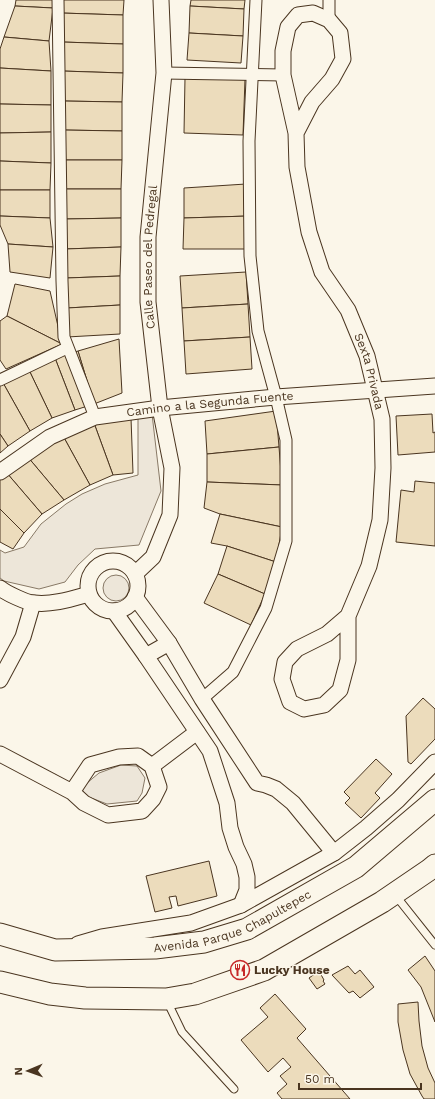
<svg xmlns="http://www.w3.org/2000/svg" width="435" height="1099" viewBox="0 0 435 1099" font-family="'Work Sans',sans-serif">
  <rect width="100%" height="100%" fill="#fbf6e9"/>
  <g fill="#ede6d9" stroke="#887966">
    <path d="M152 414 161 491 139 545 95 549 78 565 65 582 39 589 4 581 0 578V550L5 553 24 547 41 524 66 504 82 494 105 484 138 475V415Z"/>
    <circle cx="116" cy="588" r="13"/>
    <path d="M121 765 137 766 145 778 142 793 137 801 107 804 86 796 81 788 99 773Z"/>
  </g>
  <g fill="#ecdcbc" stroke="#4a3520">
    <path d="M16 0H53V8L15 6Z"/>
    <path d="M61 0H124L123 15 61 13Z"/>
    <path d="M191 0H245L244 9 190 6Z"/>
    <path d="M15 6 53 8 49 41 4 37Z"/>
    <path d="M190 6 244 9 243 36 189 33Z"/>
    <path d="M61 13 123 15V44L62 42Z"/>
    <path d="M189 33 243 36 241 63 187 60Z"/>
    <path d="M4 37 49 41 51 71 0 68V49Z"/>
    <path d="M62 42 123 44V73L62 71Z"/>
    <path d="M0 68 51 71V105L0 104Z"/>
    <path d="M62 71 123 73 122 102 63 101Z"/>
    <path d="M185 78 245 79 243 135 184 133Z"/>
    <path d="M63 101 122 102V131L63 130Z"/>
    <path d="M0 104 51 105V132L0 133Z"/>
    <path d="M63 130 122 131V160H64Z"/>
    <path d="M51 132V163L0 161V133Z"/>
    <path d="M64 160H122L121 189H64Z"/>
    <path d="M0 161 51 163 50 190H0Z"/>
    <path d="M246 184 248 216 184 218V188Z"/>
    <path d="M64 189H121V218L65 219Z"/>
    <path d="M0 190H50V218L0 216Z"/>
    <path d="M0 216 50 218 53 247 8 244 0 225Z"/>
    <path d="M248 216 247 249H183L184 218Z"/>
    <path d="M121 218V247L65 249V219Z"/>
    <path d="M8 244 53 247 50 278 10 272Z"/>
    <path d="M121 247 120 276 66 278 65 249Z"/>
    <path d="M246 272 248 304 182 308 180 276Z"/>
    <path d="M120 276V305L67 308 66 278Z"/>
    <path d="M15 284 50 291 62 344 7 316Z"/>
    <path d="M248 304 250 337 184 341 182 308Z"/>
    <path d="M120 305V334L67 337V308Z"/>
    <path d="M7 316 62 344 6 369 0 360V321Z"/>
    <path d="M250 337 252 369 186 374 184 341Z"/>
    <path d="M119 339 122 393 94 404 78 351Z"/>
    <path d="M78 351 94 404 75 410 55 358Z"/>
    <path d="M55 358 75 410 52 418 29 370Z"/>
    <path d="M29 370 52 418 30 431 2 381Z"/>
    <path d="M2 381 30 431 8 446 0 434V382Z"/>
    <path d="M276 411 279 447 207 454 205 421Z"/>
    <path d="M432 414 433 433 435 432V452L398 455 396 416Z"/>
    <path d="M131 418 133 473 113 475 94 423Z"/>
    <path d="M94 423 113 475 90 485 62 434Z"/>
    <path d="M0 434 8 446 0 453Z"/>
    <path d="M62 434 90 485 64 500 27 456Z"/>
    <path d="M279 447 282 485 207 482V454Z"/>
    <path d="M27 456 64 500 42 514 6 472Z"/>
    <path d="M6 472 42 514 24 533 0 509V478Z"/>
    <path d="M415 481 435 483V546L396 542 401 490 414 492Z"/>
    <path d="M207 482 282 485V527L220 514 204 508Z"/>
    <path d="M0 509 24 533 13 549 0 542Z"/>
    <path d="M220 514 282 527 276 562 227 546 211 543Z"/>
    <path d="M227 546 276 562 265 594 218 574Z"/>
    <path d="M218 574 265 594 251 625 204 603Z"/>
    <path d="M423 698 435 709V739L411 764 408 762 406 716Z"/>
    <path d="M376 759 392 774 375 793 380 798 361 818 345 803 350 798 344 792Z"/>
    <path d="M209 861 217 896 178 906 176 896 169 897 172 908 155 912 146 876Z"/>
    <path d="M425 956 435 971V1022L421 987 408 970Z"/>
    <path d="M348 966 355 974 360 970 374 987 360 998 353 991 349 993 332 975Z"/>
    <path d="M319 971 324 980 323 981 325 984 317 989 309 978Z"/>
    <path d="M275 994 306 1029 297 1038 350 1099H282L277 1093 287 1084 280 1076 291 1067 283 1058 268 1072 241 1040 268 1017 260 1008Z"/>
    <path d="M418 1002 419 1021 422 1046 428 1068 435 1083V1099H424L422 1096 410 1074 403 1050 398 1022V1004Z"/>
  </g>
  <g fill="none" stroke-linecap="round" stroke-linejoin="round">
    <defs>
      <g id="service">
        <path d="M396 896 435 945"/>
        <path d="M167 1001 182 1032 234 1089"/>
      </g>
      <g id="pedestrian">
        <path d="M58 0 62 281 64 337 95 417"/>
        <path d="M329 0V20"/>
        <path d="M164 73 283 75"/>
        <path d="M0 380 67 348"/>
        <path d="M202 699 233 672 266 608 286 541V440L276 397 258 331 250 256 249 141 256 0"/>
      </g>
      <g id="minor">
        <path id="s1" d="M296 133 312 102 332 79 343 59 340 33 329 20 313 13 298 15 288 27 283 51V75L296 133 297 167 309 232 322 272 348 310 367 356 382 419 383 468 380 520 369 566 348 616V660L340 690 324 705 304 709 290 702 282 679 285 662 297 649 327 634 348 616"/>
        <path id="s2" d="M0 472 50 437 95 417 160 408 276 397 435 386"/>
        <circle cx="113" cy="586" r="25"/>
        <path id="s3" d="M135 574 153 557 170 515 172 468 160 408 148 302V237L164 73 161 0"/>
        <path d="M0 588C6 593 27 603 34 603 53 605 71 599 89 594"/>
        <path d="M135 597 169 643 202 699 257 783 266 785 276 789 293 803 334 853"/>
        <path d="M114 611 146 656 210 751 227 803 230 828 236 847 244 864 247 877V890L241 905"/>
        <path d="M146 656 169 643"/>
        <path d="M0 680 23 637 33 603"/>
        <path d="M0 754 72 792 84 803 108 815 142 811 153 799 159 787 152 766 138 756 119 757 90 765 72 792"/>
        <path d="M152 766 197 732"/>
        <path d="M78 944 102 937 191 923 241 905 334 853 366 828 398 800 435 762"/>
      </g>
      <g id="secondary">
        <path id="s4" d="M0 934 55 950 155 948 204 942 247 929 356 867 435 800"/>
        <path d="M0 982 50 994 85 998 166 999 195 994 264 970 382 902 429 870 435 865"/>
      </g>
    </defs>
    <use href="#service" stroke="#4a3520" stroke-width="9"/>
    <use href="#pedestrian" stroke="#4a3520" stroke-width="13"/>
    <use href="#minor" stroke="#4a3520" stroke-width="17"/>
    <use href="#secondary" stroke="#4a3520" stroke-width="23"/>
    <use href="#service" stroke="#fbf6e9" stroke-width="7"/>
    <use href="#pedestrian" stroke="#fbf6e9" stroke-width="11"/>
    <use href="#minor" stroke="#fbf6e9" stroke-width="15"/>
    <use href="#secondary" stroke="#fbf6e9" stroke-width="21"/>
  </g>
  <defs>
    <symbol id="restaurant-ring" viewBox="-11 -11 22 22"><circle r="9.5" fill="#fbf6e9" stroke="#c62828" stroke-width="1.5"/><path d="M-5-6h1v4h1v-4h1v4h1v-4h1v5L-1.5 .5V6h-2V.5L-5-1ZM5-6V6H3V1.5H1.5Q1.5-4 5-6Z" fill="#c62828"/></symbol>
  </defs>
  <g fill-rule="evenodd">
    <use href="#restaurant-ring" x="229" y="959" width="22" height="22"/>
  </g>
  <g text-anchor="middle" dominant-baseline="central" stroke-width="3" stroke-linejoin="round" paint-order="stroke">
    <g font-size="12" fill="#4a3520" stroke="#fbf6e9">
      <text stroke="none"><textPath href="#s3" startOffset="330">Calle Paseo del Pedregal</textPath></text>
      <text stroke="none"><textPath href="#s1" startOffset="541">Sexta Privada</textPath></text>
      <text stroke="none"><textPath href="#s2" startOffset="226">Camino a la Segunda Fuente</textPath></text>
      <text stroke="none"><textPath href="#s4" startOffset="240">Avenida Parque Chapultepec</textPath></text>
    </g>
    <g font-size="12" font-weight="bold" fill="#4a3520" stroke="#fbf6e9" text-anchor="start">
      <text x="254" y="970">Lucky House</text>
    </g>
  </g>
  <g transform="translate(28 1071) rotate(268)" stroke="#fbf6e9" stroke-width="3" paint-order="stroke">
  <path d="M0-3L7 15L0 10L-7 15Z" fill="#4a3520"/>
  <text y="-6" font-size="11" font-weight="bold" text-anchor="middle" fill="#4a3520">N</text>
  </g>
  <path d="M299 1083v6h122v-6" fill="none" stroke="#4a3520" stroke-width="2"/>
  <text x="305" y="1083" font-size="12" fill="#4a3520" stroke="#fbf6e9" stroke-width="3" paint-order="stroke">50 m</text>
</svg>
